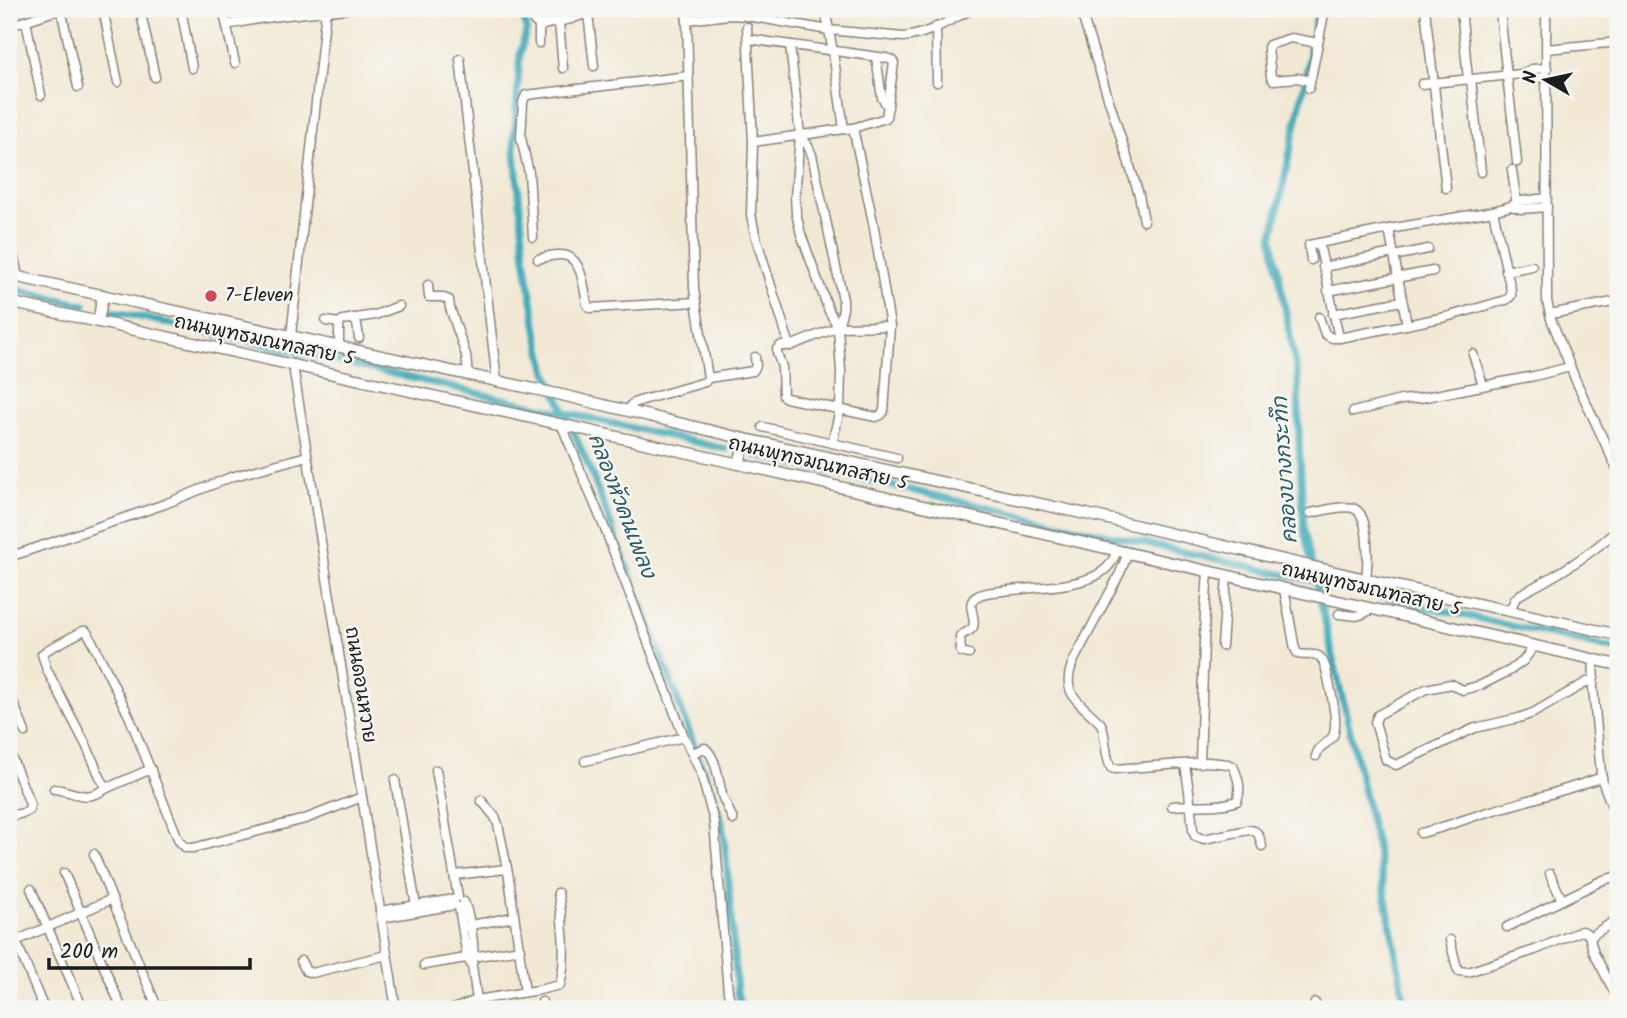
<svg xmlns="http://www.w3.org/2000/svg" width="1627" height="1018" viewBox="0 0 1627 1018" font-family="Kalam,'Playpen Sans Thai',sans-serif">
  <rect width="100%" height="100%" fill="#f6f6f2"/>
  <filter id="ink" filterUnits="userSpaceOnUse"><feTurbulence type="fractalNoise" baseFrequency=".0143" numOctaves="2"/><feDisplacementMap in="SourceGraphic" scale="14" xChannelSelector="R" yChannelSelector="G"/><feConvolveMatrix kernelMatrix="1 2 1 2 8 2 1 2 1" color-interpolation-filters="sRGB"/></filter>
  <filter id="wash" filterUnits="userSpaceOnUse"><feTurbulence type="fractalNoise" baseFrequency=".00686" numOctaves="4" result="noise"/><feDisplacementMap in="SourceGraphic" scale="28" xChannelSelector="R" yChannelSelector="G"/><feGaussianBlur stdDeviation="1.57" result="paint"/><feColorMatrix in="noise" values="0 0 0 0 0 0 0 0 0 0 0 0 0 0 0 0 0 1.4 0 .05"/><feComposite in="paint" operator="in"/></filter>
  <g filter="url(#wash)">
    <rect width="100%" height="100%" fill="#f2e9d5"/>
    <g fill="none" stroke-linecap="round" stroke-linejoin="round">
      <g stroke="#3caaba" stroke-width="7">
        <path d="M519 9 527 28 520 54 514 142 525 258 538 336 547 372 589 467 669 677 722 821 727 866 737 992 742 1009"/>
        <path d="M1317 9 1305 80 1272 238 1298 378 1299 440 1304 530 1376 845 1406 1009"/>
        <path d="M9 288 85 305"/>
        <path d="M113 311 726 449"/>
        <path d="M755 455 1618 650"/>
      </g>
    </g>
  </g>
  <g filter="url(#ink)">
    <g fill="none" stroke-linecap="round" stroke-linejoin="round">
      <defs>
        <g id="minor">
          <path d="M61 9 78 87"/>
          <path d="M103 9 118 82"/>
          <path d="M140 9 155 77"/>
          <path d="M181 9 192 68"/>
          <path d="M223 9 235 63"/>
          <path d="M528 9 533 20 541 27"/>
          <path d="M1080 9 1139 195 1144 221"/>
          <path d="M1425 9 1446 188"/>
          <path d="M1461 9 1468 79"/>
          <path d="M1500 9C1504 60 1512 111 1517 162"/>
          <path d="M1546 9 1547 301 1551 319 1576 381 1618 471"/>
          <path d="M588 13 594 66"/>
          <path d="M687 20 729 15 747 16 829 30 903 37C928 35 950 20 972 9"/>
          <path d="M26 21 41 95"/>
          <path d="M559 22 563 68"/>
          <path d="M227 25C266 16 307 13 347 9"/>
          <path d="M9 26 61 9"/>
          <path d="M747 27 753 142 751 215 756 238 790 346"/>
          <path d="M936 27 937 82"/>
          <path d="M748 39 886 58 892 60 894 63 886 118 853 128"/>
          <path d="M539 43V28L542 25 571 19 598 9"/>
          <path d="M790 45 800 135 795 197 796 213 801 234 829 311 838 327"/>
          <path d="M1547 49 1618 42"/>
          <path d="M876 57 882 98 888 107"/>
          <path d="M460 59 497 382"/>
          <path d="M1521 74 1530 78 1547 77"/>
          <path d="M1471 79 1481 172"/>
          <path d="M1310 81 1298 78 1273 80 1271 77 1268 48 1269 45 1291 38 1318 43"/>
          <path d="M1422 84 1521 74 1532 69 1547 68"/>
          <path d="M1309 88 1325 9"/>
          <path d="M844 129 853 128 873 222 890 326 884 411 881 415 876 417 786 398 783 396 782 367 777 353V349L780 346H790L838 327 890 326"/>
          <path d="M800 135 807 144 812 155 843 300V309L838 327 841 371 840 410 832 443"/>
          <path d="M753 142 844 129 833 52 825 9"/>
          <path d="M1512 170 1517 206"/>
          <path d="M1511 206 1521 209 1547 207"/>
          <path d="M1389 229 1407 325"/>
          <path d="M9 235 18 277"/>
          <path d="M533 237 529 173 521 138 523 102 526 95 689 76"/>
          <path d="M1319 243 1339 338 1446 317 1506 300 1511 296V290L1493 211"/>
          <path d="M1394 256 1428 249"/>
          <path d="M538 259C546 257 558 253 567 256 583 262 584 290 587 304L590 308 696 302"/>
          <path d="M1311 260 1309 245 1389 229 1493 211 1511 206 1521 201 1547 198"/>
          <path d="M1323 267 1393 253"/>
          <path d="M1506 271 1532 266"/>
          <path d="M428 285 429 297H441L449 300 450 308 466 355 468 375"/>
          <path d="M1328 291 1433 271"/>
          <path d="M1333 314 1402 301"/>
          <path d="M1550 314 1618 301"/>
          <path d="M1319 317 1325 334 1332 338H1339"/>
          <path d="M353 318 357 324 359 338"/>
          <path d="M326 321 339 323"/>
          <path d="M291 336 326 9"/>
          <path d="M339 347V323L343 320 375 315 399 306"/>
          <path d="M1473 354 1483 385"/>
          <path d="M293 366 396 1009"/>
          <path d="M708 378 753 371 756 366 755 357"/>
          <path d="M630 411 631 405 636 402 705 382 708 378 694 289 687 20 685 9"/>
          <path d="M1353 412 1401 400 1420 398 1534 376 1570 367"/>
          <path d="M562 426 605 529 684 737 701 773 714 822 728 992 732 1009"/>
          <path d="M763 427 897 458"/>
          <path d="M1311 513C1322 511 1346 504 1355 509 1370 516 1368 564 1366 579"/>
          <path d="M1128 553 1120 573 1074 660C1058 695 1081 702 1101 724 1107 738 1104 754 1111 768L1115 769 1208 762 1228 764 1233 766C1238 777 1242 789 1237 801 1217 808 1194 804 1172 806"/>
          <path d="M9 557 165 504 231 477 307 456"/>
          <path d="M1284 589 1295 649 1298 654C1314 657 1320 649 1326 669 1329 684 1340 723 1333 736 1328 745 1319 744 1316 756"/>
          <path d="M1510 611 1515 599 1521 594C1557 575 1588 557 1618 529"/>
          <path d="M1339 614C1354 616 1359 618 1371 609"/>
          <path d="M1535 645 1523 661 1509 671 1481 685 1463 690 1451 684 1426 689 1378 715 1375 722 1386 760 1396 765 1475 728 1519 718 1533 713 1594 678"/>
          <path d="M1222 646 1227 576"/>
          <path d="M969 654 961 652 960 636C964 633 971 631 973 627 977 617 965 604 976 597 983 592 994 592 1002 591 1030 587 1080 588 1102 572 1110 567 1114 559 1117 550"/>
          <path d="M1594 659 1593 687 1601 773 1603 783 1618 822"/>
          <path d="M9 692 25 732"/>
          <path d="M9 751 30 804 29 810 24 813 9 816"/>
          <path d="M692 753 705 748C718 759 718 782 723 798 726 805 730 812 733 820"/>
          <path d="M585 761 684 737"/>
          <path d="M1200 763 1205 612 1208 572"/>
          <path d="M1185 765 1189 791 1193 830 1195 836 1204 839 1248 830C1259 830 1259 836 1262 846"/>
          <path d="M151 769 107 788 101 779 87 747 47 670 42 654 47 650 83 631H86L89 635 129 716 179 841 186 848H193L305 819 362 797"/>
          <path d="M436 770 458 897"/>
          <path d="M395 780 417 912"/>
          <path d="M54 789C79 792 83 803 107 788"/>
          <path d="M481 800 495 817 498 824 509 878 525 992"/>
          <path d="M1421 833C1447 827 1472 816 1498 809 1533 799 1567 790 1602 777"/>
          <path d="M64 873 122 1009"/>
          <path d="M1550 874 1562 900"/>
          <path d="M455 875 506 869"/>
          <path d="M31 889 83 1009"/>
          <path d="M112 899 157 1007"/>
          <path d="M464 902C470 917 475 946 473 961"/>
          <path d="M459 907 467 957 472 966 477 1000"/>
          <path d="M380 911 455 899"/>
          <path d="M381 918 455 905"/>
          <path d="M1618 919 1594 934 1590 939 1594 953 1618 999"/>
          <path d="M9 924 44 1009"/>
          <path d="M466 926 514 917"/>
          <path d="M1507 927 1603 880 1618 876"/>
          <path d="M1450 940 1457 968 1459 971 1468 972 1535 950 1581 931 1585 932 1591 937"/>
          <path d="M9 944 112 899 94 854"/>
          <path d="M301 961 306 971 312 973 387 955"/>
          <path d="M424 965 520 949"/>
          <path d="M1315 1003 1317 1009"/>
          <path d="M153 1009 163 1006 169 1009"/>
          <path d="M453 1009 477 1000 539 990 560 985C567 959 563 919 558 893"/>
          <path d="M541 1009 542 1002"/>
        </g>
        <g id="major">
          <path d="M9 275 566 396 745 439 1104 518 1378 582 1618 635"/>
          <path d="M9 302 739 464 1618 665"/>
          <path d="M98 322 103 295"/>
          <path d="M739 464 745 439"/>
        </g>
      </defs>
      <use href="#minor" stroke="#878278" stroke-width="11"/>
      <use href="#major" stroke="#878278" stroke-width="13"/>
      <use href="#minor" stroke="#fff" stroke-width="8"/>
      <use href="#major" stroke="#fff" stroke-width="10"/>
    </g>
  </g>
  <circle fill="#d1495b" stroke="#f6f6f2" stroke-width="2.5" cx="211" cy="296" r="7"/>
  <g text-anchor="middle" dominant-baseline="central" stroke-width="5" stroke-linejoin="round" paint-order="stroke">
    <g font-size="19" fill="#1c1c1c" stroke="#f6f6f2" text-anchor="start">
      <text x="225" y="296">7-Eleven</text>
    </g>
    <g font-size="19" fill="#1c1c1c" stroke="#f6f6f2">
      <text transform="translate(264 341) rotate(12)">ถนนพุทธมณฑลสาย 5</text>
      <text transform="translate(818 464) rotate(13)">ถนนพุทธมณฑลสาย 5</text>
      <text transform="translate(1371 590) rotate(13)">ถนนพุทธมณฑลสาย 5</text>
      <text transform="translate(360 685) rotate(81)">ถนนดอนหวาย</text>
    </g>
    <g font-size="21" font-style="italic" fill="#2a5c63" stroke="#f6f6f2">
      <text transform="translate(1286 470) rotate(-94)">คลองบางกระทึก</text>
      <text transform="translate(621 506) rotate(69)">คลองหัวคนเพลง</text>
    </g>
  </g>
  <rect width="1627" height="1018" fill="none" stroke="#f6f6f2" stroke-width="35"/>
  <g transform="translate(1546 80) rotate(279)" stroke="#f6f6f2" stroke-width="5" paint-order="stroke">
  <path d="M0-5L12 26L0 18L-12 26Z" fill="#1c1c1c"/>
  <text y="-10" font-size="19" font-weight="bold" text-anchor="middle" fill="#1c1c1c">N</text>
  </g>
  <path d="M49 958v10h201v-10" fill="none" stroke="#1c1c1c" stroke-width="3.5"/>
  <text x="60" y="958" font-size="21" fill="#1c1c1c" stroke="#f6f6f2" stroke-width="5" paint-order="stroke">200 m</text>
</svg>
